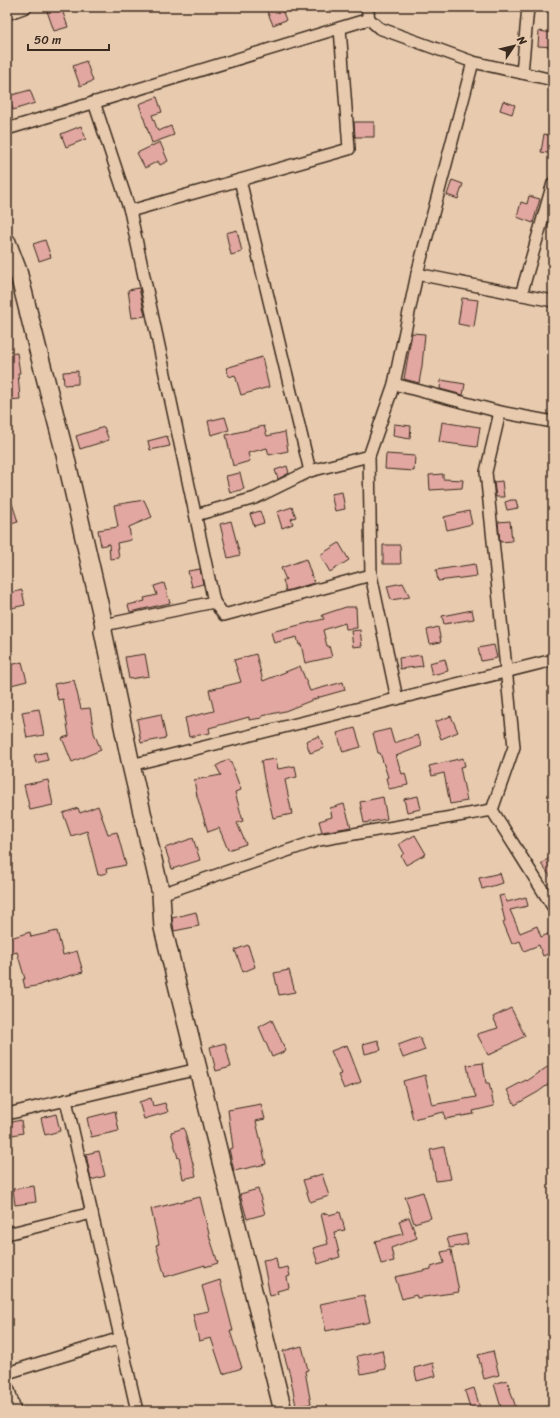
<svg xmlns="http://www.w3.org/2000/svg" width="560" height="1418" viewBox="0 0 560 1418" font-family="Sriracha,sans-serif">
  <rect width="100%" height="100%" fill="#e8cbaf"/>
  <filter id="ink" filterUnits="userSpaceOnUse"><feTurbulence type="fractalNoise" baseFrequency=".025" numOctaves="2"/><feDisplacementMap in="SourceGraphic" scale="8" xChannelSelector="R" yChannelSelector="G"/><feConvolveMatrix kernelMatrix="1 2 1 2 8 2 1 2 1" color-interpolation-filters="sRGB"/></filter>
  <g filter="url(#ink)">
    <g fill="#e1a7a0" stroke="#3b2a1e">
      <path d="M59 7H61L68 27 54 31 47 11Z"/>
      <path d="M277 7H281L286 20 273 25 267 11Z"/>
      <path d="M539 31 553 33V47L538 46Z"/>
      <path d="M86 61 93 81 80 86 73 66Z"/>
      <path d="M30 90 35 103 13 110 8 96Z"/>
      <path d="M157 97 162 112 152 115 158 131 171 126 174 135 152 143 139 104Z"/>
      <path d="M503 101 515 105 512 114 500 110Z"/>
      <path d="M354 122H374V137H355Z"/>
      <path d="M81 126 86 139 66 147 61 134Z"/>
      <path d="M544 134 553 136V154L541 152Z"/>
      <path d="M160 142 168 161 160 165 158 161 145 168 137 153Z"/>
      <path d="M452 180 463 184 458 199 447 195Z"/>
      <path d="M529 196 540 199 533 223 517 217 521 202 527 204Z"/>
      <path d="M237 230 242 252 231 255 226 233Z"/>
      <path d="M45 240 51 257 39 261 33 244Z"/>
      <path d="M139 288 145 316 132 318 128 290Z"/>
      <path d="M462 298 478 300 474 327 458 324Z"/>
      <path d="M412 333 425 334 422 366 419 383 404 379Z"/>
      <path d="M17 353 20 373H18L20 399 8 400 7 354Z"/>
      <path d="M262 357 269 387 241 395 235 375 229 377 226 368Z"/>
      <path d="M78 371V384L64 385 63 372Z"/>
      <path d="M441 380 465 384 463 395 440 389Z"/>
      <path d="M225 417 229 430 211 435 208 421Z"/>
      <path d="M442 422 466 426V425L480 427 477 447 439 442Z"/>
      <path d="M394 424 411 426 410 439 393 436Z"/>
      <path d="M264 426 267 436 285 432 288 451 269 455 267 448 248 453 250 461 233 466 226 435Z"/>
      <path d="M104 427 109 440 80 449 76 436Z"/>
      <path d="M167 436 170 446 150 450 148 441Z"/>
      <path d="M386 454 415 456 414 471 385 469Z"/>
      <path d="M287 466 289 473 278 479 275 470Z"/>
      <path d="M240 473 244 489 230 493 226 476Z"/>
      <path d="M443 474V479L463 480 462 488 430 490 429 475Z"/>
      <path d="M502 481 504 497H496L494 482Z"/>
      <path d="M342 492 345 509 335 511 331 494Z"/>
      <path d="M7 494H9L18 522 7 525Z"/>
      <path d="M144 500 152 517 129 527 131 540 117 543 119 558 110 559 109 544 101 546 98 530 118 527 114 505Z"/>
      <path d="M511 500H516L518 508 507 510 505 502Z"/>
      <path d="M292 507 296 517 291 519 293 524 282 528 277 512Z"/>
      <path d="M260 511 264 523 254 526 250 514Z"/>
      <path d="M469 511 472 524 447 530 444 517Z"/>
      <path d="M231 521 240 555 228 558 220 524Z"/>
      <path d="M510 521 512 541 500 542 498 522Z"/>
      <path d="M339 543 349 560 330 572 320 555Z"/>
      <path d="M383 545H400L401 564H383Z"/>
      <path d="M306 559 314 583 286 591 283 580H286L281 568Z"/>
      <path d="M475 564 477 576 438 581 436 570Z"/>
      <path d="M200 569 203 584 192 587 188 571Z"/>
      <path d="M164 583 170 603 130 612 128 605 145 601 144 598 157 595 154 586Z"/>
      <path d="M403 583 410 597 391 600 387 586Z"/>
      <path d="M22 590 25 605 7 609V594Z"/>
      <path d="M346 607H356L357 628 346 629 345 623 323 630 327 646H329L332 657 305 663 301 644 299 645 297 637 274 643 271 632 324 619 322 615Z"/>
      <path d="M472 610 474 619 444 624 442 616Z"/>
      <path d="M438 627 441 642 430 644 427 630Z"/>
      <path d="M360 630 362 646 353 647 351 631Z"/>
      <path d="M494 645 497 658 481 661 478 648Z"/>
      <path d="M145 654 149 676 129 679 125 657Z"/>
      <path d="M256 654 263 681 300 666 310 691 343 682 345 690 320 697 285 711 262 716V718L249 720V717L209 728 210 733 189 737 185 718 214 711 209 690 241 682 234 660Z"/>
      <path d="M421 655 423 666 400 669 399 658Z"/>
      <path d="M445 659 448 671 432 675 429 663Z"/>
      <path d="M22 662 27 681 7 686V666Z"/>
      <path d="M74 680 81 709 90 708 94 733 101 750 72 762 62 738 69 736 63 699 58 700 54 684Z"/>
      <path d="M39 709 44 735 27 738 22 712Z"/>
      <path d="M161 714 166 738 141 743 137 719Z"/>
      <path d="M451 716 458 732 441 739 435 722Z"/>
      <path d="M355 728 361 747 343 752 337 733Z"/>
      <path d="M390 729 394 743 418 735 422 746 396 756 402 774 405 773 408 785 389 789 386 778 388 777 380 753H378L373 733Z"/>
      <path d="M319 736 324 748 310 753 306 741Z"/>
      <path d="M46 752 48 760 36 763 34 755Z"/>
      <path d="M463 758 465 766 460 767 467 801 450 804 444 773 432 776 429 766Z"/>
      <path d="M229 759 235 771H234L241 790 235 792 243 821 237 823 246 844 228 850 219 828 208 832 197 796 194 780 221 775 216 766Z"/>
      <path d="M276 759 278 769 295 766 297 777 285 780 292 814 273 818 264 779 261 761Z"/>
      <path d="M48 780 53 805 30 810 24 785Z"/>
      <path d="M418 796 421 809 407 812 404 799Z"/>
      <path d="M383 797 387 819 364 823 360 802Z"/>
      <path d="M344 804 351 827 322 832 319 821 332 817 330 808Z"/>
      <path d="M98 806 108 834 117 832 126 865 106 869 107 873 98 875 87 831 71 836 63 813 78 808 80 813Z"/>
      <path d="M415 835 426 854 406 865 401 856 404 853 399 844Z"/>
      <path d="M193 838 200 860 172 869 165 848Z"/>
      <path d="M553 855V880L541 864Z"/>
      <path d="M500 873 503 883 482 889 479 878Z"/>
      <path d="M504 895 507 902 526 897 528 906 510 910 520 933 537 926 541 937 548 934 553 945V952L543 956 539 945 524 951 520 941 512 944 503 922 505 921 499 896Z"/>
      <path d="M196 912 199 926 174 931 172 918Z"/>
      <path d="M57 931 63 955 77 951 83 972 41 984V985L25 988 23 979H25L17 952 7 955V939L30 932 31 937Z"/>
      <path d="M248 945 255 967 243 972 235 950Z"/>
      <path d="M289 970 295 992 279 995 274 973Z"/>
      <path d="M511 1008 525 1036 496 1051V1052L488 1055 477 1034 498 1028 493 1017Z"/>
      <path d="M272 1020 286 1051 272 1057 259 1027Z"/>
      <path d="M420 1037 425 1050 403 1058 398 1045Z"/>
      <path d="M378 1040 381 1050 365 1054 363 1044Z"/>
      <path d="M225 1043 231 1067 216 1071 210 1047Z"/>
      <path d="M347 1045 361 1082 344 1089 338 1075 341 1074 331 1051Z"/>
      <path d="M483 1063 486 1083H489L494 1106 473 1111 474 1114 445 1119 444 1112 413 1119 403 1081 425 1075 432 1105 476 1097 470 1081 467 1065Z"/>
      <path d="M553 1063V1081L538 1092 515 1105 507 1090 526 1080 527 1081Z"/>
      <path d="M151 1098 153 1106 165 1103 168 1112 144 1119 139 1102Z"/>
      <path d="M261 1104 265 1119 256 1121 266 1164 234 1171 229 1149 233 1148 228 1110Z"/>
      <path d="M115 1111 119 1131 91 1137 87 1118Z"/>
      <path d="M56 1114 60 1131 45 1135 41 1118Z"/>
      <path d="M21 1120 23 1133 7 1136V1123Z"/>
      <path d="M184 1128 196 1176 183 1179 179 1157 178 1158 171 1132Z"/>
      <path d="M444 1147 451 1179 436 1181 430 1150Z"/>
      <path d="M99 1151 105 1176 91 1180 86 1154Z"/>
      <path d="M322 1174 329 1196 310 1202 303 1180Z"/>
      <path d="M34 1186 36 1202 15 1205 13 1189Z"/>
      <path d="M258 1189 265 1214 247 1219 240 1194Z"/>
      <path d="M423 1192 431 1218 414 1223 405 1197Z"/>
      <path d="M200 1197 210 1238 218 1263 205 1267V1265L165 1277 156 1245 159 1244 151 1209Z"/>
      <path d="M340 1212 345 1230 334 1232 340 1257 318 1264 313 1248 328 1244 321 1214 328 1213 329 1215Z"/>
      <path d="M409 1217 417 1238 391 1248 394 1261 381 1264 375 1241 403 1234 399 1221Z"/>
      <path d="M466 1234 468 1244 450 1248 447 1238Z"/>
      <path d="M451 1250 459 1292 417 1298 416 1295 402 1299 395 1277 431 1269V1267L444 1263 441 1252Z"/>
      <path d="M276 1258 278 1269 288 1267 290 1276 287 1277 289 1288 277 1291 278 1294 270 1296 263 1260Z"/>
      <path d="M220 1280 233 1331H230L242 1368 223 1374 211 1338 199 1341 193 1314 209 1311 202 1286Z"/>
      <path d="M364 1295 370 1322 326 1331 320 1304Z"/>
      <path d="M302 1346 308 1370 305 1371 311 1404 296 1406 290 1375 283 1351Z"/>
      <path d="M382 1350 386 1369 361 1374 357 1356Z"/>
      <path d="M493 1351 499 1375 484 1379 478 1355Z"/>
      <path d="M433 1363 436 1376 417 1381 414 1368Z"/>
      <path d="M507 1380 516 1408 502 1411 494 1384Z"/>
      <path d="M474 1388 481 1411H471L465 1391Z"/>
    </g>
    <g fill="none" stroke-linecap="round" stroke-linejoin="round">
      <defs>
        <g id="minor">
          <path d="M367 7 369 19 379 28 473 62 553 80"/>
          <path d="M7 14 26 7"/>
          <path d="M522 73 528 7"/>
          <path d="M94 102 130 211 214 602 104 625"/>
          <path d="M7 129 369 19"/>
          <path d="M240 180 310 471 369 456"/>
          <path d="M130 211 349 149 340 28"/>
          <path d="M417 274 553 301"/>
          <path d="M521 295 553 183"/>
          <path d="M394 384 500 412"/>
          <path d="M553 422 500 412 486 472 514 747 492 810 553 907"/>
          <path d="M196 515 255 498 310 471"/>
          <path d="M214 602 224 615 371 575"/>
          <path d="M397 699 371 575 369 456 394 384 417 274 473 62"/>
          <path d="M131 765 553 660"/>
          <path d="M161 894 319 840 492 810"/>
          <path d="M66 1100 137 1411"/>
          <path d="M7 1114 198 1069"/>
          <path d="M7 1234 92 1213"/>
          <path d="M7 1373 121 1338"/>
          <path d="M7 1390H9L15 1411"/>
        </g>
        <path id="primary" d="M7 242 18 271 38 350 64 450 104 625 103 631 131 765 161 894 163 928 283 1411"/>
      </defs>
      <use href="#minor" stroke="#3b2a1e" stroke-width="14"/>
      <use href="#primary" stroke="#3b2a1e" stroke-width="20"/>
      <use href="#minor" stroke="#e8cbaf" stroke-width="11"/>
      <use href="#primary" stroke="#e8cbaf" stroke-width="17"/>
    </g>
  </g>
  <rect width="560" height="1418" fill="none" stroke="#e8cbaf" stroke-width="24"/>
  <rect x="12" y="12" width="536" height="1394" fill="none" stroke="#3b2a1e" stroke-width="1.5" filter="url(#ink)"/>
  <g transform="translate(514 46) rotate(55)" stroke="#e8cbaf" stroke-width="3" paint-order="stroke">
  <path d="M0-3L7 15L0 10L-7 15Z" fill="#3b2a1e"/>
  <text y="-6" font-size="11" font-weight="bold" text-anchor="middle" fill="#3b2a1e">N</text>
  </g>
  <path d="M28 44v6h81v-6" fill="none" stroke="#3b2a1e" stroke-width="2"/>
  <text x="34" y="44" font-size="12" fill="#3b2a1e" stroke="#e8cbaf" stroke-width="3" paint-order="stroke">50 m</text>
</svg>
